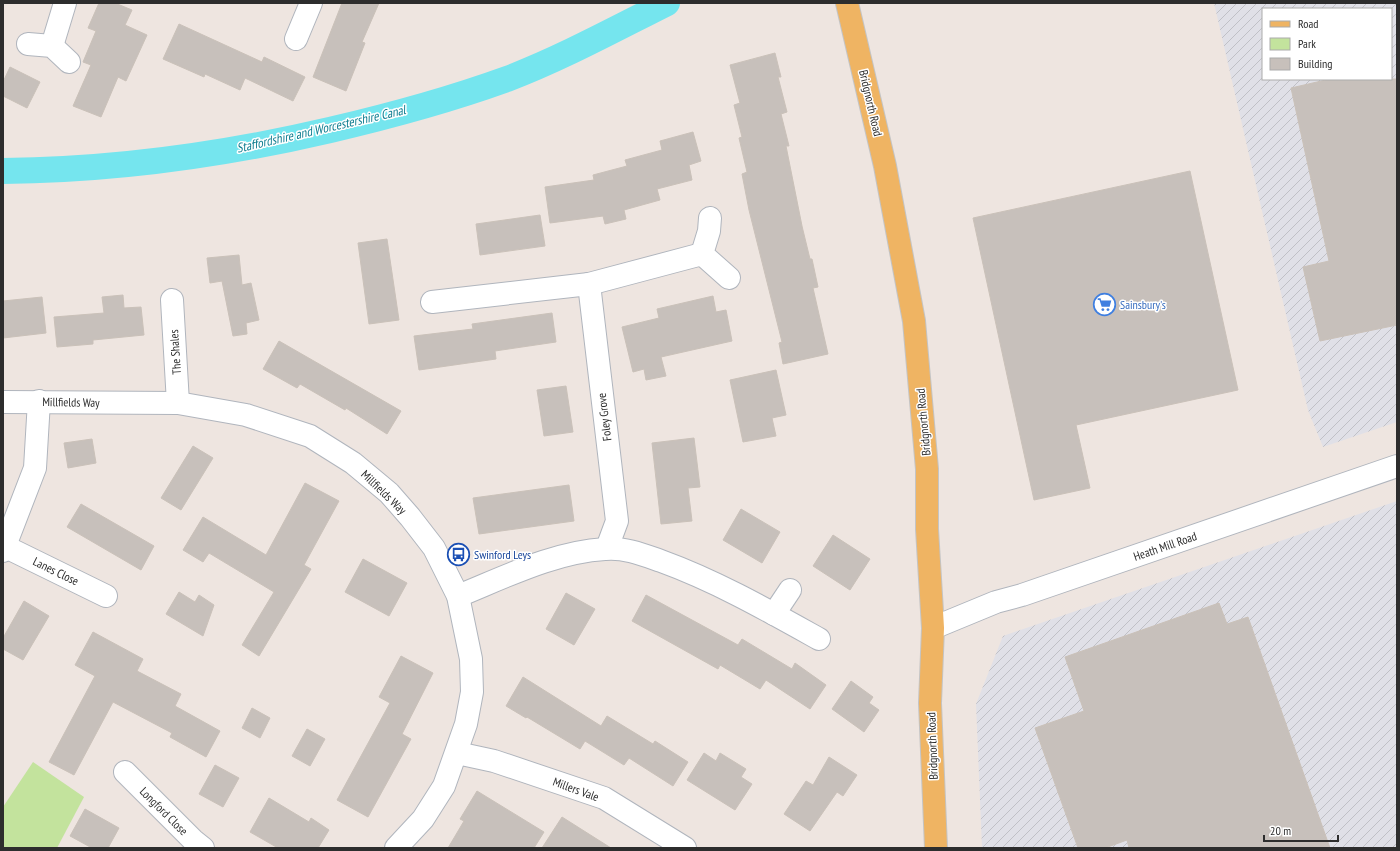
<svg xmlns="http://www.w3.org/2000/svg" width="1400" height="851" viewBox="0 0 1400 851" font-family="'PT Sans Narrow',sans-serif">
  <defs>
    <pattern id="industrial-furrows" width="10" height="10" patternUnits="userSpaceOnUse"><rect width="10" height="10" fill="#e0e0e7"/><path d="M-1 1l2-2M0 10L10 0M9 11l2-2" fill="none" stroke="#c0c0c6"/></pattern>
  </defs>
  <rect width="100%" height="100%" fill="#eee5e0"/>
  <g fill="url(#industrial-furrows)" fill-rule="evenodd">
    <path d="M1214 3H1397V422L1323 447 1308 410ZM1263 9H1391V79H1263Z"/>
    <path d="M1397 501V848H982L976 704 1003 636Z"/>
  </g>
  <path fill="#c3e39d" d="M33 762 84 797 57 848H3V807Z"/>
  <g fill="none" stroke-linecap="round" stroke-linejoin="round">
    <path stroke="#75e5ee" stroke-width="26" d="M3 171C113 170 223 155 330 130 390 116 449 100 507 79 562 58 615 29 667 3"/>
  </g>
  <g fill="#c7c0bb" stroke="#cac1b9">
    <path d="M99 3H115L132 10 125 25 147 35 126 81 118 77 101 117 73 106 91 65 83 62 96 31 88 28Z"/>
    <path d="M342 3H379L362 42 365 43 346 91 313 77Z"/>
    <path d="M179 24 262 62 264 57 305 77 293 101 245 78 240 90 205 74 204 77 163 59Z"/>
    <path d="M775 53 781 77H778L787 112 781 114 789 146H786L802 226 810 259H812L818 287 813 288 828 354 783 364 779 343 782 342 749 210 742 174 747 172 739 138 742 137 734 105 740 103 730 65Z"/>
    <path d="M10 67 40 82 27 108 3 96V82Z"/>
    <path d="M1330 79H1397V325L1320 341 1303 267 1329 261 1291 88Z"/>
    <path d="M693 132 701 161 689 165 692 180 657 189 660 200 624 210 626 219 605 224 603 216 550 223 545 187 594 180 593 175 627 166 625 160 662 150 660 141Z"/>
    <path d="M1190 171 1238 390 1076 425 1090 488 1034 500 973 218Z"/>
    <path d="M540 215 545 246 480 255 476 224Z"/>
    <path d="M387 239 399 320 369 324 358 243Z"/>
    <path d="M239 255 242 285 251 283 259 320 246 323 247 334 233 336 222 281 210 283 207 258Z"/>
    <path d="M123 295 124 308 141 307 144 335 93 340V344L57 347 54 317 104 313 102 297Z"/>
    <path d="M713 296 716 312 726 310 732 341 661 357 666 376 646 380 644 369 633 372 622 327 659 318 657 309Z"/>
    <path d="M42 297 46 333 3 338V301Z"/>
    <path d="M552 313 556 342 495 351 496 359 419 370 414 336 473 329 472 324Z"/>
    <path d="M279 341 401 411 387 434 346 408 345 410 300 384 297 388 263 369Z"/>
    <path d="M776 370 786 415 772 418 776 436 743 442 730 380Z"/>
    <path d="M566 386 573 432 544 436 537 390Z"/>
    <path d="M694 438 700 487 688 488 692 521 661 524 652 443Z"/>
    <path d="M92 439 96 463 68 468 64 443Z"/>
    <path d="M193 446 213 458 181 510 161 498Z"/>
    <path d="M305 483 339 501 304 565 311 569 259 656 242 645 274 592 209 553 203 562 183 550 203 517 266 555Z"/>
    <path d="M569 485 574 521 479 534 473 498Z"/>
    <path d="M81 504 154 546 141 570 67 527Z"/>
    <path d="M741 509 780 532 762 563 723 540Z"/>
    <path d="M833 535 870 559 850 590 813 566Z"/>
    <path d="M363 559 407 583 389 616 345 592Z"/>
    <path d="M179 592 195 602 199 595 214 605 203 636 166 614Z"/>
    <path d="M566 593 595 609 574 645 546 629Z"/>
    <path d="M646 595 738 645 742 639 792 669 795 663 826 685 810 709 766 680 760 689 720 665 718 669 632 621Z"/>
    <path d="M24 601 49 616 23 660 3 649V638Z"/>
    <path d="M1219 603 1227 624 1248 617 1330 848H1129L1127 840 1105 848H1078L1035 728 1084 711 1065 657Z"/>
    <path d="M93 632 143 659 137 671 181 694 175 706 220 731 206 757 170 737 172 733 113 702 74 775 49 762 95 676 75 665Z"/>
    <path d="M401 656 433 673 402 734 411 739 368 817 337 800 390 703 379 697Z"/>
    <path d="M523 677 601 726 607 716 653 744 655 741 688 762 673 786 629 758 624 765 585 741 580 749 527 717 526 718 506 706Z"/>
    <path d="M851 681 873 697 869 703 879 710 864 732 832 709Z"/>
    <path d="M252 708 270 718 260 738 242 728Z"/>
    <path d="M307 729 325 739 310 766 292 756Z"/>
    <path d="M704 753 716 761 720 753 746 769 741 777 752 784 735 810 687 780Z"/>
    <path d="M829 757 857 775 843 796 837 792 810 831 784 814 806 781 813 785Z"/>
    <path d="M215 765 239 778 223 807 199 794Z"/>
    <path d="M477 791 544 832 534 848H448L464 821 460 819Z"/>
    <path d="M269 798 309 822 311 818 329 830 318 848H278L250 832Z"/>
    <path d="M85 809 119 828 108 848H92L70 836Z"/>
    <path d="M562 817 611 848H542Z"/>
  </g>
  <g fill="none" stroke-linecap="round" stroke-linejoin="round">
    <defs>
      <g id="minor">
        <path d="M296 39 311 3"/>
        <path d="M28 44 52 46 69 62"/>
        <path d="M52 46 65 3"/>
        <path d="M710 218 709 231 702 254 729 278"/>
        <path d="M589 284 617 521 607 548"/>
        <path d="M172 300 178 403"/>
        <path d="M432 302 589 284 702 254"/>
        <path d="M3 402 178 403 246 415 310 436 353 463 389 493 410 517 434 548 458 596 471 659 472 692 466 724 444 786 423 819 396 848"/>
        <path d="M6 547 106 596"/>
        <path d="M3 551 35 468 39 401"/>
        <path d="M458 596C505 577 554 552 605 549 624 547 644 555 661 561 716 581 767 610 819 639"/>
        <path d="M774 614 790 590"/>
        <path d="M933 628 996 602 1022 595 1397 466"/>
        <path d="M457 753 494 761 604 798 685 848"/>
        <path d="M125 772 193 840 203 848"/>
      </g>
      <path id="major" d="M847 3 885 166 914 321 927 469V529L933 628 930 703 936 848"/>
    </defs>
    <use href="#minor" stroke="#b0b5bd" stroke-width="24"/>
    <use href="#major" stroke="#c4c4c4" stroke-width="24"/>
    <use href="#minor" stroke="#fff" stroke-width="22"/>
    <use href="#major" stroke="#efb463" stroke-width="22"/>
  </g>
  <defs>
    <symbol id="supermarket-ring" viewBox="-11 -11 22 22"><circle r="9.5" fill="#fff" stroke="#3f7fe0" stroke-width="1.5"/><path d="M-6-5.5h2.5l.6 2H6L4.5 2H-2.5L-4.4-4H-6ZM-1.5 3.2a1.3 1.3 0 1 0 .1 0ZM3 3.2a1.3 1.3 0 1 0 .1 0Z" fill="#3f7fe0"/></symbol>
    <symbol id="bus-ring" viewBox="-11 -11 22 22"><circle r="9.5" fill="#fff" stroke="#1a4fb4" stroke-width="1.5"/><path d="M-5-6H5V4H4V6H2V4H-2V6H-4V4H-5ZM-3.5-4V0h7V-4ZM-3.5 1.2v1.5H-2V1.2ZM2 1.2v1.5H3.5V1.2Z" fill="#1a4fb4"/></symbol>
  </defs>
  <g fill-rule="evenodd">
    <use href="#supermarket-ring" x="1092" y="292" width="25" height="25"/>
    <use href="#bus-ring" x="446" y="542" width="25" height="25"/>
  </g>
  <g text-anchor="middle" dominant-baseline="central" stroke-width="3" stroke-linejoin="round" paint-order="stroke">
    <g font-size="12" fill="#2d2d2d" stroke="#fff">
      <text transform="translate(871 103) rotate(77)">Bridgnorth Road</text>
      <text transform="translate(175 352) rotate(-94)">The Shales</text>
      <text transform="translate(71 402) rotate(1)">Millfields Way</text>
      <text transform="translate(604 417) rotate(-97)">Foley Grove</text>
      <text transform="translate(923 422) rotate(-95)">Bridgnorth Road</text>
      <text transform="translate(384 492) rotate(44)">Millfields Way</text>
      <text transform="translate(1165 546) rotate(-19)">Heath Mill Road</text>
      <text transform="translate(56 571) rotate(26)">Lanes Close</text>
      <text transform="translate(932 746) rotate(-92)">Bridgnorth Road</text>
      <text transform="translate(576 789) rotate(20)">Millers Vale</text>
      <text transform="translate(164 811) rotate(45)">Longford Close</text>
    </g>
    <g font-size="12" fill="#366cbe" stroke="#fff" text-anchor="start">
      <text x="1120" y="304">Sainsbury's</text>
    </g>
    <g font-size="12" fill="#164399" stroke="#fff" text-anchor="start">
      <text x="474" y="554">Swinford Leys</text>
    </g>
    <g font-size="13" font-style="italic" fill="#0f7d90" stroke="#fff">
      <text transform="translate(321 129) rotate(-13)">Staffordshire and Worcestershire Canal</text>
    </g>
  </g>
  <rect width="1400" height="851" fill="none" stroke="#2d2d2d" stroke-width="8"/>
  <rect x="1262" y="8" width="130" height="72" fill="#ffffff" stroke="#ababab"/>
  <rect x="1270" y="21" width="20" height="6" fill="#efb463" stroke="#ababab"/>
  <text x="1298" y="28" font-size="12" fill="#2d2d2d">Road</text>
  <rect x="1270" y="38" width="20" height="12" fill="#c3e39d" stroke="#ababab"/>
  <text x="1298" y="48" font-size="12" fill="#2d2d2d">Park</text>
  <rect x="1270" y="58" width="20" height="12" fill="#c7c0bb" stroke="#ababab"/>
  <text x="1298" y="68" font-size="12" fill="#2d2d2d">Building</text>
  <path d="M1264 835v6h74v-6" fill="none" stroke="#2d2d2d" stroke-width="2"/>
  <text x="1270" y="835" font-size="12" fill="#2d2d2d" stroke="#ffffff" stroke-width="3" paint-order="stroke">20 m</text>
</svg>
